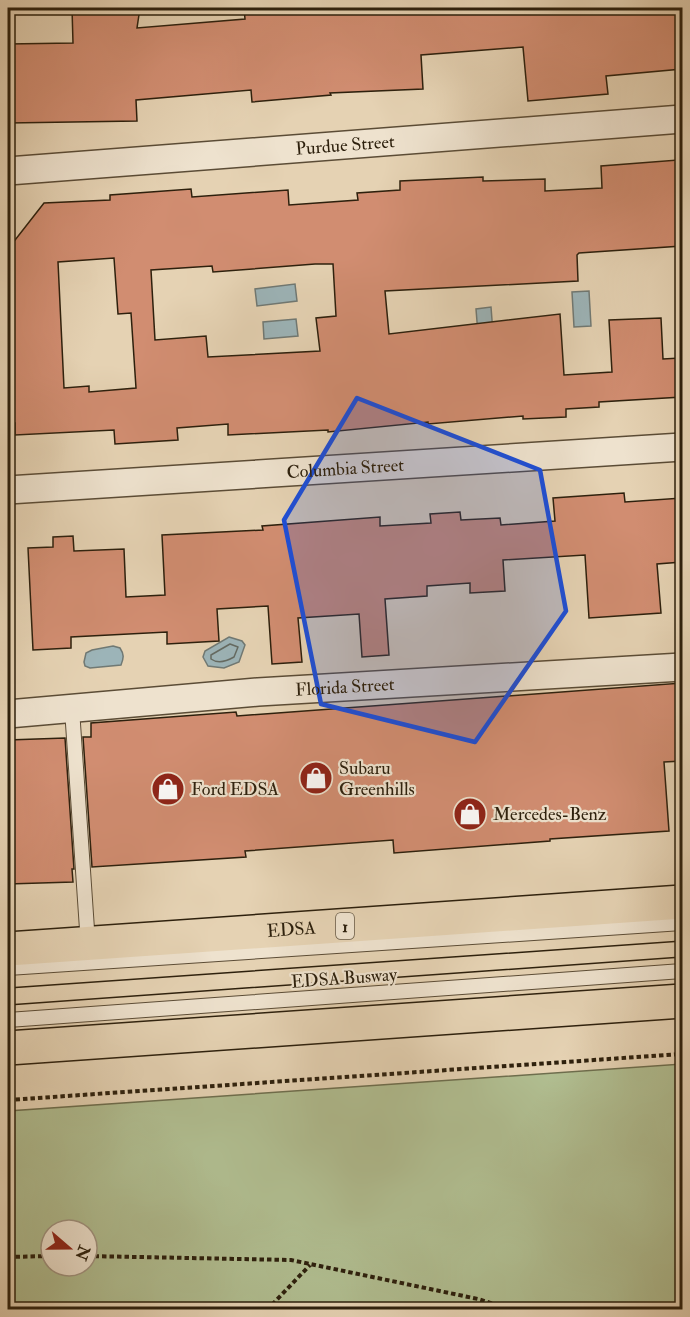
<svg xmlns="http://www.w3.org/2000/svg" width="690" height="1317" font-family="'IM FELL Double Pica',serif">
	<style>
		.green { fill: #b0bd90; stroke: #6e6e4e; stroke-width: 1.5; fill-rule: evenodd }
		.water { fill: #9cb4b8; stroke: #707974; stroke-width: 1.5 }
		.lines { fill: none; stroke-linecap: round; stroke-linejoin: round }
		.shore { stroke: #646a62; stroke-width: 1.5 }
		.building { fill: #d18d71; stroke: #2d200d; stroke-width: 1.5; fill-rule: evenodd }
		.lane-casing { stroke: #5b4c36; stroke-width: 16 }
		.street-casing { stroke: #5b4c36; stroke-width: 30 }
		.highway-casing { stroke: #2d200d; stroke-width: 36 }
		.path { stroke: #2d200d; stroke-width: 4; stroke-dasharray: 4.5 3; stroke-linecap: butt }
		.lane { stroke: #eee2ce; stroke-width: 14 }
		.street { stroke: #eee2ce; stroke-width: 27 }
		.highway { stroke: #e5d2b3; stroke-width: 33 }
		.tram { stroke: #2d200d; stroke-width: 1.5 }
		.marked { fill: #1d4ed8; fill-opacity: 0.2; stroke: #1d4ed8; stroke-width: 4.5; stroke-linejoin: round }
		.labels { text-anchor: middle; stroke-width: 4.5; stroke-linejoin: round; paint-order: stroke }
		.shield { fill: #eee2ce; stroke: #675a47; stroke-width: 1.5 }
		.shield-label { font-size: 16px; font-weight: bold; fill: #2d200d }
		.street-label { font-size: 18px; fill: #2d200d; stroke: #eee2ce }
		.poi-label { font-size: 18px; fill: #2d200d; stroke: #eee2ce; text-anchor: start }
	</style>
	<rect width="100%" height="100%" fill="#e5d2b3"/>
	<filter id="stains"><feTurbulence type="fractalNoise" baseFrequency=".00333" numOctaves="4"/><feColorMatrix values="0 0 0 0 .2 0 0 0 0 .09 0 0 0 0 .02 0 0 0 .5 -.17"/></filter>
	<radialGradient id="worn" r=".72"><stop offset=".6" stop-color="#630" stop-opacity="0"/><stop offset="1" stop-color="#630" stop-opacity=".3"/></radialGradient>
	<!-- green -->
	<path class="green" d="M682,1064v245h-674v-198zM51,1230h36v36h-36z"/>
	<!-- water -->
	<path class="water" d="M295,284l2,17 -40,5 -2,-17z
		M589,291l2,35 -17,1 -2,-35z
		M491,307l3,39 -15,1 -3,-38z
		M296,319l2,17 -34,3 -1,-17z
		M229,637l13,4 3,4 -6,17 -15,6 -16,-2 -5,-9 2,-6z
		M113,646l7,2c4,6 4,10 1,17l-31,3 -5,-2 -1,-4 2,-9 6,-3z"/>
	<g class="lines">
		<!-- shore -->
		<path class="shore" d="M230,644l8,3 -4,10c-7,4 -16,7 -23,2v-4z"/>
	</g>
	<!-- building -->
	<path class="building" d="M72,8h68l-3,20 108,-9 -1,-11h360l1,4 77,-4v61l-76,7 2,18 -80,7 -5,-54 -102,8 2,34 -93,4 1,2 -79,7 -1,-12 -115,10 1,21 -129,2v-79l65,-1z
		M678,160l4,86 -103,7 -2,2 1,26 -193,10 4,43 171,-20 4,61 48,-3 -3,-52 52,-2 2,41 17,-1 2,39 -83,5v5l-33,2v8l-43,2v-3l-95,8v-2l-100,10v-2l-100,5v-11l-51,4 1,12 -63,4 -1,-14 -99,5v-12h-7v-29h6l-3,-67h-3v-78l36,-46 66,-3v-5l81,-6 1,8 96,-7 1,15 69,-5 -1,-7 43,-3v-9l83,-4v4l62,-2v12l57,-3 -1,-22zM114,258l4,56 13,-1 5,75 -47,4v-6l-25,2 -6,-126zM315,264h18l3,52 -20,2 4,33 -112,6 -2,-21 -51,4 -4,-70 61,-4 1,6z
		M624,493l1,9 57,-4v64l-25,2 4,49 -72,5 -4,-63 -82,5 2,31 -35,2v-10l-43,3v10l-42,3 4,56 -27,2 -3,-43 -61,4 4,44 -30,2 -4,-58 -51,3 2,32 -52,3v-12l-96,5v11l-38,2 -5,-102 25,-1v-10l20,-1 1,15 50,-2 2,48 39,-2 -3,-60 101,-5 -1,-4 118,-9v9l51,-3 -1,-9 30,-2 1,8 39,-2 1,7 54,-4 -2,-23z
		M682,683v78l-18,1 5,69 -119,8v2l-156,12 -1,-13 -148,11 1,6 -154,10 -9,-130h8v-14l145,-11 1,4z
		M65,738l9,131h-2l1,13 -65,2v-144z"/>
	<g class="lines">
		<!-- lane casing -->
		<g class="lane-casing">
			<path id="lane" d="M72,709l16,235
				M8,968l674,-45
				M8,1020l674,-49"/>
		</g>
		<!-- street casing -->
		<g class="street-casing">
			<g id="street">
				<path id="s1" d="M8,171l674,-52"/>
				<path id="s2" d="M8,490l674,-43"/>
				<path id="s3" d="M8,714l250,-22 424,-25"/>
			</g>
		</g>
		<!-- highway casing -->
		<g class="highway-casing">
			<g id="highway">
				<path id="s4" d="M8,949l674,-47"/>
				<path d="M8,1048l674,-47"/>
			</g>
		</g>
		<!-- path -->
		<path class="path" d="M8,1100l674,-46
			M87,1256l204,4 187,39 35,11
			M8,1257l43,-1
			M267,1310l43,-45"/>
		<!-- lane -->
		<use href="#lane" class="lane"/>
		<!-- street -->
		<use href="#street" class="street"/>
		<!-- highway -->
		<use href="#highway" class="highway"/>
		<!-- tram -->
		<path class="tram" d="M8,988l674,-47
			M8,1005l674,-48"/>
	</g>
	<!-- marked area -->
	<path class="marked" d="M357,398l183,72 26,141 -91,131 -154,-38 -37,-184z"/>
	<!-- icons -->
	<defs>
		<g id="shop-disc" transform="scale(1.725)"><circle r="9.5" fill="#8f2418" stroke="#eee2ce"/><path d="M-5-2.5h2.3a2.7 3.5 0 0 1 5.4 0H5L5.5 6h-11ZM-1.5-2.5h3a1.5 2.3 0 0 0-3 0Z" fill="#fff"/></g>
	</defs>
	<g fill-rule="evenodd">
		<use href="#shop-disc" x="316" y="778"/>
		<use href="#shop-disc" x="168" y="789"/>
		<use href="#shop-disc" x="470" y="814"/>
	</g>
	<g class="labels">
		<!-- shield labels -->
		<rect class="shield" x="336" y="913" width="18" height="26" rx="4.5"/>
		<g class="shield-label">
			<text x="345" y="932">1</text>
		</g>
		<!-- street labels -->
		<g class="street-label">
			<text dy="6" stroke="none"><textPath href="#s1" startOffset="338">Purdue Street</textPath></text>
			<text dy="6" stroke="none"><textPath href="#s2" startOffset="338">Columbia Street</textPath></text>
			<text dy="6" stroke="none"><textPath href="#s3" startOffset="338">Florida Street</textPath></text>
			<text dy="6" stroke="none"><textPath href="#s4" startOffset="284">EDSA</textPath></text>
			<text transform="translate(344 978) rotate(-4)" y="6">EDSA Busway</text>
		</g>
		<!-- poi labels -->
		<g class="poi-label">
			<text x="339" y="774">Subaru<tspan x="339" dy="21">Greenhills</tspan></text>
			<text x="191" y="795">Ford EDSA</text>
			<text x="493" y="820">Mercedes-Benz</text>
		</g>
	</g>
	<!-- margin -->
	<rect width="690" height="1317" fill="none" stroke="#e5d2b3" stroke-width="30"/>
	<rect x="9" y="9" width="672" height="1299" fill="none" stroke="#2d200d" stroke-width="3"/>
	<rect x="15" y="15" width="660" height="1287" fill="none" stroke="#2d200d" stroke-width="1.5"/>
	<!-- north arrow -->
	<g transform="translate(69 1248) rotate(110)"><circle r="28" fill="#eee2ce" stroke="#a19481" stroke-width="1.5"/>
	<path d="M0-4.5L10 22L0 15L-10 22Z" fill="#8f2418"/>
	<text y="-9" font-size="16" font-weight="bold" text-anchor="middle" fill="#2d200d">N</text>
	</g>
	<rect width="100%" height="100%" filter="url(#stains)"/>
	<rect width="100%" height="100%" fill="url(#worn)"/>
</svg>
